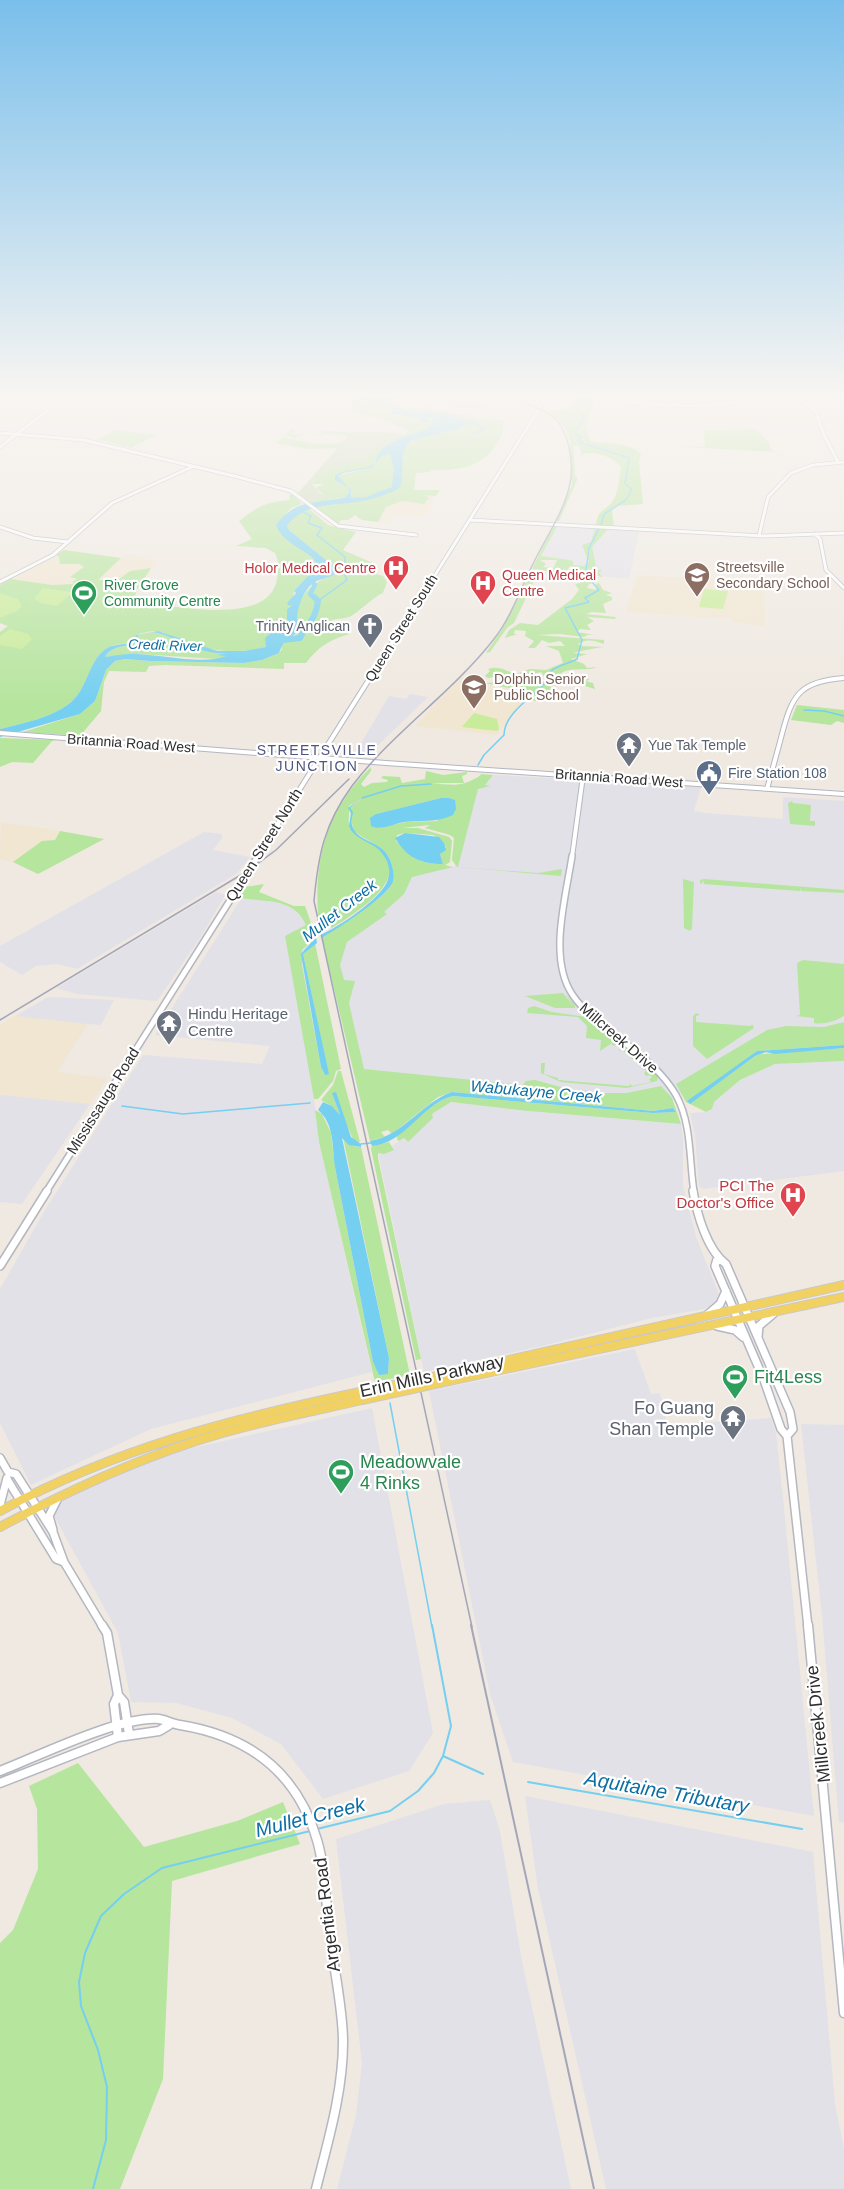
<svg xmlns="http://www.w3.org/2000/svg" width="844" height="2189" font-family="Arial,sans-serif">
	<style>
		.industrial { fill: #e3e1e8 }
		.education { fill: #f0e6d1 }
		.green { fill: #b6e59e; fill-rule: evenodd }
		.cemetery { fill: #c8d9b8 }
		.pitch { fill: #c9ec9a }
		.water { fill: #75cff0; fill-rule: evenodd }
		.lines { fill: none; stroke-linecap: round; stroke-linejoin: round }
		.stream-far1 { stroke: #75cff0; stroke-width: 1.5 }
		.stream { stroke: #75cff0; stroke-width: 2 }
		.river-far1 { stroke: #75cff0; stroke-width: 4.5 }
		.river { stroke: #75cff0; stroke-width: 6 }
		.secondary-far4-casing { stroke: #b4b7c1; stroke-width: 4.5 }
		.secondary-far3-casing { stroke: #b4b7c1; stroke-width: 6 }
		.secondary-far2-casing { stroke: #b4b7c1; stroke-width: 8 }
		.secondary-far1-casing { stroke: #b4b7c1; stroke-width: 10 }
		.secondary-casing { stroke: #b4b7c1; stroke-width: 11 }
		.primary-casing { stroke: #c9c9c9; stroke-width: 10 }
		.secondary-far4 { stroke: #fff; stroke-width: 3 }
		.secondary-far3 { stroke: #fff; stroke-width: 4 }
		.secondary-far2 { stroke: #fff; stroke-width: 5 }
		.secondary-far1 { stroke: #fff; stroke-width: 7 }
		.secondary { stroke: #fff; stroke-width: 8 }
		.primary { stroke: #f2d163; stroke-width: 8 }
		.rail-far1 { stroke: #a3a6b8; stroke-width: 1.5 }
		.rail { stroke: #a3a6b8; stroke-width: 2 }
		.primary-bridge-casing { stroke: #c9c9c9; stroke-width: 10; stroke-linecap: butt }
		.primary-bridge { stroke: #f2d163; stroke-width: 8 }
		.labels { text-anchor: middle; stroke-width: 4.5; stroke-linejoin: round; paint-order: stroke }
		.far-education-label { font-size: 14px; fill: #785e54; stroke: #fff; text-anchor: start }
		.far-health-label { font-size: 14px; fill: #be3a42; stroke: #fff; text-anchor: end }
		.far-leisure-label { font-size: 14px; fill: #27864d; stroke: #fff; text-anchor: start }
		.far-worship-label { font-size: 14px; fill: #5b616d; stroke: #fff; text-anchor: end }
		.far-street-label { font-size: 14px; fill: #2e2e2e; stroke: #fff }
		.far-water-label { font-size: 14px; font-style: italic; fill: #0d6fa3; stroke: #fff }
		.far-neighbourhood-label { font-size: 14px; letter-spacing: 1.5px; fill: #4d5680; stroke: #fff }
		.far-service-label { font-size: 14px; fill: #4e5e75; stroke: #fff; text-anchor: start }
		.street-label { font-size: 15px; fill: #2e2e2e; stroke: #fff }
		.worship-label { font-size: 15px; fill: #5b616d; stroke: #fff; text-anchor: start }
		.health-label { font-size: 15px; fill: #be3a42; stroke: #fff; text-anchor: end }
		.water-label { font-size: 16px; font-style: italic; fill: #0d6fa3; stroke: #fff }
		.near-street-label { font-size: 18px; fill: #2e2e2e; stroke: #fff }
		.near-leisure-label { font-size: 18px; fill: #27864d; stroke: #fff; text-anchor: start }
		.near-worship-label { font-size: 18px; fill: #5b616d; stroke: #fff; text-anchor: end }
		.near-water-label { font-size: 20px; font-style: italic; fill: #0d6fa3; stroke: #fff }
	</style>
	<rect width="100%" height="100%" fill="#efe9e1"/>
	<!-- industrial -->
	<path class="industrial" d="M399,398h106l9,3 -32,7 -47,-3 -5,5 -29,-2 -10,-5 -2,-3z
		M557,527l82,4 -10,48 -39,-4v-8l-21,-1 1,-6 -29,-4z
		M410,694l18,3 -58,56 -14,-1 33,-56 17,3z
		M495,775l206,12 -7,24 12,2 77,6v-22l61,4v239l-95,5 -77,55 -313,-26 -30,-132 64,-61 62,-15 21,-78 9,-3 5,-9z
		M204,832l18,2v4l-9,12 37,7 -14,17 -159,95 -20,-5 -21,2 -14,9 -22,-13v-16z
		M216,892l9,3 -23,40 -45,66 -80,-7 -21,-6z
		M241,899l27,1 21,6 15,13 3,6 4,146 8,71 53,230 -221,57 -120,56 -31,-62v-134l45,-79 98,-155 119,9 8,-18 -115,-11z
		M48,997l66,3 -13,25 -14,-1 -30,48 50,7 -85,125 -22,-2v-177z
		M844,1061v110l-141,18 -4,-3 -4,-51 -5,-22 16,-1 6,-3 2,-7 26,-22 35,-16z
		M451,1102l77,9 153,13 2,14v48l13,51 23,57 -3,9 -12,6 -52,9 -110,28 -118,26 -46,-219 6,1 10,-5 -2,-3 12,-8 3,4 25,-28z
		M635,1349l16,45 9,-1 7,32 104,-7 5,15 7,65 31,318 -301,-54 -23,-68 -61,-303z
		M372,1408l61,325 -24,38 -86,28 -42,-55 -49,-26 -56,-15 -45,-1 -13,-69 -65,-119 6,-14 111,-47z
		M801,1424l43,1v398l-5,-1 -17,-206z
		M525,1796l288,56 22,252 9,45v40h-238l-68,-300z
		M490,1800l10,31 21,125 50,233h-234l19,-74 6,-52 -26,-224 108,-35z"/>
	<!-- education -->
	<path class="education" d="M416,494l20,2 -12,21 -31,-2 -4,7h-11l8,-15z
		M64,550l57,8 9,-4 27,8 -21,29 -2,8 -123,-20z
		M637,575l127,8 1,43 -32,-4v-3l-107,-7z
		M460,678l71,16 -35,41 -81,-9z
		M1,822l59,9 44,8 -66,35 -25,-12 -13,-3z
		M15,1016l72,8 -30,48 50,7 -17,25 -90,-9v-70z"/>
	<!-- green -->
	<path class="green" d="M352,398l46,13 -5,3 24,4 5,-2v3l8,-2 5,3 -7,1 6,4c-18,12 -57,14 -59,39l-6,4 -32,5 -2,7 12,7 3,4 -4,6 -37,6 -1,-2 18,-5 -11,-8 9,-4h-12l14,-15 33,-8 -20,-13 -33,1 -31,-6 9,-6c13,4 53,14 63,0 -10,-5 -41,-3 -52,0l1,2 -10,-4 5,-6 5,1 -4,4 28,1 3,-4 80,4 6,-4 -17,-8 -39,-12z
		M368,398h31l-10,2 12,8 21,1 12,-4 17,1 -1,-2c9,-2 20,3 28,-1l6,5 -49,-3 -4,5 74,11c-3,7 -2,12 -5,18 -16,28 -39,32 -69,31v2l-15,1 -2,17h26l-4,6 -12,-1 5,3 -5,6 -22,-3 -16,6 -8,15 -16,-2 -7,-5 -7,5h-7l-3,5 -24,-18 36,-10 2,-3 -3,-7 -10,-8v-4l33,-7 10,-12 26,-12 2,-3 50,-13 9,-5 12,4v2l-10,5 15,-5 -13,-8 -47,-10 -15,1z
		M576,398h19l-9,28 5,16c16,1 38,0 50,12l-2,8 4,42 -27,2 -4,5 2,16 -18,-2c2,-16 8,-13 16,-23 7,-9 7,-25 9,-35 -8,-11 -29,-17 -39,-12l-3,-9h-6l2,30 3,2 -19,43h-2l15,-36 -2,-44c-3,-15 -13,-22 -25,-29l25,-3z
		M756,429l13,14 2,7 17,7 -14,-5 -104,-6 35,1 -1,-17z
		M116,430l40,5 -25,13 -33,-9z
		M292,494l10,10 -11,4 -15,17 41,37v4l-23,25 -2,16 -5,2v10l-14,12 -7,16c-26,7 -53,5 -78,-4 -23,-8 -25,-17 -52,-8l-4,7c-8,3 -16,1 -23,5 -21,12 -20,41 -39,56 -19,15 -46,20 -70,26v-97l8,-6 -8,-3v-38l11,-6 41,6 21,-1 1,-1 -2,-1 5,-3 -7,-2 14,-10 -5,-3h-19l-1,-7 -3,-2 8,-5 57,8 -23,22h20l12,-9 21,-3 -15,23 -1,11c35,2 134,27 142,-23 2,-10 2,-17 -2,-26l-9,-5 -30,-2 16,-7 -13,-18c19,-15 27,-19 51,-21l-1,-5z
		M308,508l20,17 28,7 -13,18 32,14 3,3 -2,7 7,2 4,6 -4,11c-7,2 -23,18 -32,23 -5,3 -13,2 -19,4l-3,3 4,2 -10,3 27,6c-20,5 -32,13 -44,29h-22v6l-119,-4 -16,1 -3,6 -37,-1 -5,11 -3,29 -21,25 -57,-4 57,-18 15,-13 11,-31 9,-9 10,-2 24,2 95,2 18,-3 17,-7 3,-4 -1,-6c5,-3 13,-6 16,-10 3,-4 -1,-8 -1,-13 5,-29 13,-36 40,-46l-4,-9 -43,-35 -2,-4 11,-12z
		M553,526l4,1 -16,29 29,4 3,1v4l11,1 5,-4 -7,-17 9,-3 4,-14 13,1 -16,18 4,19 -4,2 11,3 -4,1 3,5c-14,-2 -19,-8 -32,-11l-5,7 -13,-2 5,-11h-17l6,4 -3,3 7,1 -2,3 -16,-2z
		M531,572l6,3 -23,48 -7,5 -17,24 -4,1 15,-22z
		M576,578l19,2 2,2 -8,2 -2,4 9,2v-6l3,-1 4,7 9,3 -6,2 6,2v3l-9,4 3,9 -14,-1 -6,2 30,3 -1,2 -28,-2 7,4 -7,4 4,5 -11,-1 -3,3 17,3h-7l-3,2 -24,-3 -23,1 67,5v4c-9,-3 -17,-6 -26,0l3,2 22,1c-11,2 -20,3 -30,6l14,1 -16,5 13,5 3,4 10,-1c-12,5 -27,-1 -37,7l17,2 9,-1 3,5 -4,1 8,2 2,6 -23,-7 9,-3 -10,-1 -6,6 -14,2 -1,5 3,5 -15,-6 4,7 -1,4 -3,1 -18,-7 -1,-5 -34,-7 16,-1 14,4 7,-4 7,4 5,-3 13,-2 -6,-9 -25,6 -13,-2 -15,2 -3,-2 5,-5 -2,-2c12,-4 17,2 28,5l14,-5 16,1 17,-7 -4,-12 -13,-5h19l-5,-5 -11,2 -7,-3 -7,8h-7l6,-7 -9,-5 1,-5 -11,-1 -1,4h4l-13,4 4,-8 11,-7 18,2 34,-26 7,-9 -4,-6 6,-1z
		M153,632l24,7 5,5 47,9 -5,5 -8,1 -78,-5 -34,3 10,-10 19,-3 5,-9z
		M797,705l47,5v13l-7,-2 -6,4 -40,-5z
		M0,738l56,2 -4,1 -19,22 -21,-1 -12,5z
		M371,767v4l-10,13 3,3 8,-4 15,-1 1,-2 -7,-2 2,-2 17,1 2,6 23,-4 1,-8 17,4 24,-3v2l-5,2 2,7h-34c23,2 31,5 51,-8l-1,-1 13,1 -8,10 5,1 -12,3 -20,78 80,6 24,-4 -1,7 -104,-9 -5,-7 2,-22 -4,-3 -25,-7 5,-3 -28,3h16l31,9 3,4 -2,21 -5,3 8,2 -41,10 -8,17 -20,18 3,2 -40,28 -7,23 4,15 11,1 -6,22 15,66 159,16 3,-4 9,-1 33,9 38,4h20l35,-7 11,12 9,26 -153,-13 -77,-9 -19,12 1,4 -25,24 -4,-4 -5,3 -2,-2v-3c17,-14 34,-34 56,-40l200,17 23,-1 -3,-4 -20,3 -201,-19 -14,5 -46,37 -4,-4 -7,2 4,5 -15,4 -48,-203c13,-8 61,-39 68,-51 5,-10 4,-23 -3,-32 -9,-12 -23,-15 -34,-25l-3,-22 12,-10 -13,8c1,6 -1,12 0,18 3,12 15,15 24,20 47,31 -16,68 -41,84l-14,-13c-4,-59 10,-106 53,-148zM441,798l12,1 -16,22 -31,1 -27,6 -3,-14zM405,833l29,2 12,12 -6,7 3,10c-29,-1 -27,-5 -47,-23l1,-6z
		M792,801l1,2 18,2 -1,16h5v5l-25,-2 -2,-21z
		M60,831l44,8 -66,35 -25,-12 29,-21 13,-1z
		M683,879l11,3 -2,47 -2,2 -6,-3z
		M704,879l140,11v3l-43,-2 -1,-3v3l-96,-7 -1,-4 -1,4 -2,-1v-3z
		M264,884l-5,8 35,14h11l11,31 -14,13v15l19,102 4,8 -1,-22 -21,-99 12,-11 26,126 -5,2 -3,10 -15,18h-4l-29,-163 21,-11c-12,-28 -43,-23 -68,-27l7,-11z
		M803,960l41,4v52c-9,5 -20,9 -30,7v-5l-18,-2 4,-1 -3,-52z
		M563,993l11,14 -9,-14 10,12v3h-20l-30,-12z
		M534,1006l18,6 35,5 28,22 2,4 -3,3 -3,-2 5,-2 -1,-1 -15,10 1,-11 -15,-2 1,-12 -9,-9 -51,-4 1,-5z
		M696,1013l4,2 -4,1v6l55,4 1,-2 2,4 -47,31 -14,-13v-30z
		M844,1022v23l-87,6 -67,52 65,-47 6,-2 83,-6v13l-69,3 -35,16 -26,22 -2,7 -6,3 -20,-10 -10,-18 91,-54 19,-4 38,1z
		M624,1047l18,12 16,17 -1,5 -30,7 -66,-6 -20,-9v-10h4l-1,11 14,4v2l71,6 1,-2 2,2 19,-4 -2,-3 3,-1 -2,-3 -4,1 -2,-3 2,-2 -24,-21 -4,1z
		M338,1071h3l19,71 -6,-1 -22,-48 8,22 -8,-9 -11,-6 12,-15z
		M315,1110l7,4 9,19 4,34 38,195 6,12h9l1,-16 -46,-221 10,9 8,1 49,228 -35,7 -56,-240z
		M389,1142l5,8 -10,4 -6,-1v5l43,201 -5,1 -45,-211 1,-3z
		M78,1763l66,84 93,-26 46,-19 17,42 -128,37 -9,198 -43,110h-120v-246l13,-13 25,-61 -1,-60 -8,-23z"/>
	<!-- cemetery -->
	<path class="cemetery" d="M356,432l47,1 -29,16 -12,13 -36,7 -14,15 8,9 7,3 -19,5 -10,-8 43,-49z"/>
	<!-- pitch -->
	<path class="pitch" d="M43,588l28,4 1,1 -15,13 -17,-3 -6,-5z
		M704,589l24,2 -5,18 -24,-2z
		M0,593l18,6 4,7 -5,5 -17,7z
		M10,629l18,5 4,5 -10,10 -22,-4v-9z
		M474,713l23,6 2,10 -2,2 -35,-4z"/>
	<!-- water -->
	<path class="water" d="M358,398h10l43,14 15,-1 47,10 13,8 -7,4 -8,1 10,-5v-2l-13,-4 -7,5 -51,13 -7,12 -2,32 -3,4c-12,6 -28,11 -41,13 -27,4 -52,0 -70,24l2,4 48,39 1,3c-8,7 -19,6 -26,12 -11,9 -19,35 -13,47l-8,6 3,3 -10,1 -5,12 -17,7 -18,3 -95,-2 -24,-2 -10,2 -9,9 -11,31 -15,13 -80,23v-8c24,-6 51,-11 70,-26 19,-15 18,-45 39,-56 7,-3 15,-2 23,-5l4,-7 22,-4 59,20h27l22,-4 -1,-9 22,-19v-10l5,-3 -4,-1 -1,-2 9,-10 -2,-2 23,-25c-2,-15 -33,-19 -41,-41 19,-27 42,-21 70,-28l4,-6 -3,-4 -12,-7v-5c12,-7 27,-4 40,-11 3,-26 40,-27 59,-39l-8,-4h8l-4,-4 -8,2v-3l-5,2 -24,-4 -3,-2 7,-1zM390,453l4,16 -2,18 -26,10 -15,1v-8l-13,-14 5,-3 29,-5 10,-12zM153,632c28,6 45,23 74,21l-10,2 9,1c-22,9 -64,-1 -89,-2 -11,-1 -22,2 -32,3 9,-14 20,-8 32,-16l1,-6z
		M361,798l-11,10 3,4c-1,6 -3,12 1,18 6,10 22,12 30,21 7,7 11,20 9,30 -4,15 -56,48 -71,57v-4c17,-7 58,-35 65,-52 5,-11 1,-22 -6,-30 -9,-11 -27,-12 -32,-26l2,-13 -3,-5z
		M441,798h8l6,2 1,9 -3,6c-17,8 -32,5 -49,7 -11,2 -23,9 -33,4l-1,-8 6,-4z
		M405,833l34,4 5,6 2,7 -6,4 3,10c-22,0 -36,-6 -48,-26z
		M316,937l1,6 -14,11 26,120 -4,1 -4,-8 -20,-113z
		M844,1045v3l-69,6 -9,-2 -11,4 -65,48 -3,-3 70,-50z
		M336,1092l15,45 10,7v3l-12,-2 -7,-7 47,220 -1,16 -9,1 -6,-13 -38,-195c-3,-19 0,-43 -17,-57l5,-8 9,4 8,9 -8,-22z
		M452,1092l201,19 20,-3 3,4 -23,1 -200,-17c-32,8 -47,47 -81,50l-2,-5c33,-5 51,-38 82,-49z"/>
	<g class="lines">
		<!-- stream-far1 -->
		<path class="stream-far1" d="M301,511l10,5 -3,7 14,5 -5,7 28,22 -1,16 3,7 -29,21
			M804,710l20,1 20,5
			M478,765l6,-10 20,-20c0,-21 27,-37 40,-51 3,-4 4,-10 7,-13 5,-5 19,-8 26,-12l5,-19 -17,-32 24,-6 -4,-4 14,-8 -7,-8 3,-4 -9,-8 3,-22 12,-23 3,-11 22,-14 6,-11 -7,-5 4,-26 -50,-16 2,-5 -7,-4 10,-15 -7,-9 5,-11
			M362,798l39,-12 30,-2
			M122,1106l61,8 127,-11
			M361,1144l10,-1
			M390,1403l42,224"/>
		<!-- stream -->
		<path class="stream" d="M443,1756l40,18
			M528,1782l274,47
			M317,1829l73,-18 28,-20 16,-18 9,-17 8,-30 -19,-101
			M93,2189l13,-49 1,-53 -9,-37 -17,-44 -2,-24 6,-29 16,-37 23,-22 38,-26 148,-37"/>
		<!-- river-far1 -->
		<path class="river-far1" d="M422,419l4,2
			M310,579l5,6 -5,9 5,5"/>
		<!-- river -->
		<path class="river" d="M283,640l17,-2c8,-17 15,-16 18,-37l-4,-4"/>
		<!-- secondary-far4 casing -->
		<g class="secondary-far4-casing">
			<path id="secondary-far4" d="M605,398c54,10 109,10 163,0
				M797,398l18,12 9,25 14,27
				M0,433l84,7 154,37 53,14 47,35 78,9
				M9,440l55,-42
				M0,447l10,-8
				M470,520l296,16 78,-3
				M0,527l33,11 35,4
				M815,534l5,5 6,31 18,18
				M759,536l9,-39 23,-24 22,-8 31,-3
				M0,582l53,-27 59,-52 82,-37
				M420,599l126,-201"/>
		</g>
		<!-- secondary-far3 casing -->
		<g class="secondary-far3-casing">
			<path id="secondary-far3" d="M0,733l386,30 458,31
				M767,789c5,-18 10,-36 15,-55 10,-39 18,-53 62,-56
				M257,857l164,-260
				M572,857l11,-81"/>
		</g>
		<!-- secondary-far2 casing -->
		<g class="secondary-far2-casing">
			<path id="secondary-far2" d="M572,856c-6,41 -24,101 0,138 11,17 29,31 46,43 21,17 44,34 58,58 16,29 13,65 18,97
				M46,1192l212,-336"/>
		</g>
		<!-- secondary-far1 casing -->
		<g class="secondary-far1-casing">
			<path id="secondary-far1" d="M693,1191c4,23 14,59 33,73l64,148 3,17 -6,7
				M717,1259l-2,7 49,114 17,49 6,7 21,191
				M0,1266l47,-75
				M707,1315l13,-11 6,-13
				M717,1326l18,4 8,7
				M758,1337l1,-11 14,-12
				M0,1458l8,14 8,2 37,58 11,30 39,65
				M7,1479l49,80 8,3
				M0,1505l7,-27
				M53,1530l-4,-14 9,-18"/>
		</g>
		<!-- secondary casing -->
		<g class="secondary-casing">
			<path id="secondary" d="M102,1625l5,8 11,62 6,7 5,32
				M808,1625l36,388
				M118,1695l-4,9 4,33
				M0,1771c39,-15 119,-55 159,-52 6,1 14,5 21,6 68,11 117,47 137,115 8,26 9,62 12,90 4,35 14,77 14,112 0,50 -15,99 -27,147
				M0,1783l118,-46 41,-6 10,-6"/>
		</g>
		<!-- primary casing -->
		<g class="primary-casing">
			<path id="primary" d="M442,1375l402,-90
				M444,1382l400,-85
				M0,1511c117,-63 231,-92 360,-119
				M0,1527c62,-33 126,-63 193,-85 55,-18 112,-29 169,-42"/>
		</g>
		<!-- secondary-far4 -->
		<use href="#secondary-far4" class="secondary-far4"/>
		<!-- secondary-far3 -->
		<use href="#secondary-far3" class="secondary-far3"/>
		<!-- secondary-far2 -->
		<use href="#secondary-far2" class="secondary-far2"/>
		<!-- secondary-far1 -->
		<use href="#secondary-far1" class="secondary-far1"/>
		<!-- secondary -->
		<use href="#secondary" class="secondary"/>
		<!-- primary -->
		<use href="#primary" class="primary"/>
		<!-- rail-far1 -->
		<path class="rail-far1" d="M0,1020l249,-150 27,-20 73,-71
			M472,1627l-158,-726c4,-45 10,-77 38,-115 41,-54 100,-93 142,-147 18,-23 27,-52 40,-77 11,-23 29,-49 35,-74 6,-22 1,-57 -17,-72 -12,-9 -28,-13 -42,-18"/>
		<!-- rail -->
		<path class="rail" d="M471,1625l123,564"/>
		<!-- primary-bridge casing -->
		<g class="primary-bridge-casing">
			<path id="primary-bridge" d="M360,1392l82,-17
				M362,1400l82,-18"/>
		</g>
		<!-- primary-bridge -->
		<use href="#primary-bridge" class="primary-bridge"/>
	</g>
	<!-- sky -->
	<linearGradient id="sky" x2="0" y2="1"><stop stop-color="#7abfeb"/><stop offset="0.56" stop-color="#f8f5f2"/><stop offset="1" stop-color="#f8f5f2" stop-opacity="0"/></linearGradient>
	<rect width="844" height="705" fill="url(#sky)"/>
	<!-- icons -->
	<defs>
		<g id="hospital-pin" transform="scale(1.35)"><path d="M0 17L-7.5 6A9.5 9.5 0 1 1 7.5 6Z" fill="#e0444e" stroke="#fff"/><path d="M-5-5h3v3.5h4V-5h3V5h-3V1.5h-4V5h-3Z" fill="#fff"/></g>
		<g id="school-pin" transform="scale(1.35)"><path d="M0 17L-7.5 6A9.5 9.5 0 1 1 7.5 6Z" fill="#8d6e63" stroke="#fff"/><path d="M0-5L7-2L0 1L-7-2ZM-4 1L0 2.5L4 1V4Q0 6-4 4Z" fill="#fff"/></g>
		<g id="stadium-pin" transform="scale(1.35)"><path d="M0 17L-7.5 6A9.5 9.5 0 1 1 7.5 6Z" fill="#2e9e5b" stroke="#fff"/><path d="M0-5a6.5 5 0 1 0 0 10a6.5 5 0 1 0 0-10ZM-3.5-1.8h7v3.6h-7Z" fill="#fff"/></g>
		<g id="church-pin" transform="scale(1.35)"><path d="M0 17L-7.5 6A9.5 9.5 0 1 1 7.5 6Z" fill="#6b7280" stroke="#fff"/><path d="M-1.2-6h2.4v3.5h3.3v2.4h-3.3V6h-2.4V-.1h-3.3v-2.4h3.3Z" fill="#fff"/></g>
		<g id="temple-pin" transform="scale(1.35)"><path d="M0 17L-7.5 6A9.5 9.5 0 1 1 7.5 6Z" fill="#6b7280" stroke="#fff"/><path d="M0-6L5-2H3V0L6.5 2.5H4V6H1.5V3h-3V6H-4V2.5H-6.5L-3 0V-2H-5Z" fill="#fff"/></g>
		<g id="civic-pin" transform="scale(1.35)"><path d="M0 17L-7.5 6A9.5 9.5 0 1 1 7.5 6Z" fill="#5c6f8a" stroke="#fff"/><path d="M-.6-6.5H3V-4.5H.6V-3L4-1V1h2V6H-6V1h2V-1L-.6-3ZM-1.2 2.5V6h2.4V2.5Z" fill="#fff"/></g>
	</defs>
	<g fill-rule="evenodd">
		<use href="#hospital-pin" x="396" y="568"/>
		<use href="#school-pin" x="697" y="575"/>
		<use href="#hospital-pin" x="483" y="583"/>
		<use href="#stadium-pin" x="84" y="593"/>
		<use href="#church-pin" x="370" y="626"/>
		<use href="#school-pin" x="474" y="687"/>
		<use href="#temple-pin" x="629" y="745"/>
		<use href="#civic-pin" x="709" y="773"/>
		<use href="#temple-pin" x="169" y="1023"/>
		<use href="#hospital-pin" x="793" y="1195"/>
		<use href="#stadium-pin" x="735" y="1377"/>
		<use href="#temple-pin" x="733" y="1418"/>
		<use href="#stadium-pin" x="341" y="1472"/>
	</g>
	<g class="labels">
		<!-- far-education labels -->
		<g class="far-education-label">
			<text x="716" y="572">Streetsville<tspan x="716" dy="16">Secondary School</tspan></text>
			<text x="494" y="684">Dolphin Senior<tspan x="494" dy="16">Public School</tspan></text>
		</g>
		<!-- far-health labels -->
		<g class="far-health-label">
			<text x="376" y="573">Holor Medical Centre</text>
			<text x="502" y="580" text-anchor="start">Queen Medical<tspan x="502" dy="16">Centre</tspan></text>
		</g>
		<!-- far-leisure labels -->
		<g class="far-leisure-label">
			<text x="104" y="590">River Grove<tspan x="104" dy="16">Community Centre</tspan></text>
		</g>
		<!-- far-worship labels -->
		<g class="far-worship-label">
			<text x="350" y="631">Trinity Anglican</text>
			<text x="648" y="750" text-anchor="start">Yue Tak Temple</text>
		</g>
		<!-- far-street labels -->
		<g class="far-street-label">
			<text transform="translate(401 628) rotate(-58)" y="5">Queen Street South</text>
			<text transform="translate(131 743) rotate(4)" y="5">Britannia Road West</text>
			<text transform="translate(619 778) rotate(4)" y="5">Britannia Road West</text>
		</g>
		<!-- far-water labels -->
		<g class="far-water-label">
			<text transform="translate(165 645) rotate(2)" y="5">Credit River</text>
		</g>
		<!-- far-neighbourhood labels -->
		<g class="far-neighbourhood-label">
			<text x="317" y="755">STREETSVILLE<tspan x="317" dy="16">JUNCTION</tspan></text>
		</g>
		<!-- far-service labels -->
		<g class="far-service-label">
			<text x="728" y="778">Fire Station 108</text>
		</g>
		<!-- street labels -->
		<g class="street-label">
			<text transform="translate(264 845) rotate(-58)" y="5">Queen Street North</text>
			<text transform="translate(619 1038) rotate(41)" y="5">Millcreek Drive</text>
			<text transform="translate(103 1101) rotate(-58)" y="5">Mississauga Road</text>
		</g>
		<!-- worship labels -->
		<g class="worship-label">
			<text x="188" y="1019">Hindu Heritage<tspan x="188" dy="17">Centre</tspan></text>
		</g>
		<!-- health labels -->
		<g class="health-label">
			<text x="774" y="1191">PCI The<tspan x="774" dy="17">Doctor's Office</tspan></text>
		</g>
		<!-- water labels -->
		<g class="water-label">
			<text transform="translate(339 910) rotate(-38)" y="6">Mullet Creek</text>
			<text transform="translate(536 1091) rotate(5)" y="6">Wabukayne Creek</text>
		</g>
		<!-- near-street labels -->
		<g class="near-street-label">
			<text transform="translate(432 1376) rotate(-12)" y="6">Erin Mills Parkway</text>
			<text transform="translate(818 1724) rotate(-96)" y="6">Millcreek Drive</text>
			<text transform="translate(327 1915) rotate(-97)" y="6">Argentia Road</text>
		</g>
		<!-- near-leisure labels -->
		<g class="near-leisure-label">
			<text x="754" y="1383">Fit4Less</text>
			<text x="360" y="1468">Meadowvale<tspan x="360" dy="21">4 Rinks</tspan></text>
		</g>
		<!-- near-worship labels -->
		<g class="near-worship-label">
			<text x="714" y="1414">Fo Guang<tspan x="714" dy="21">Shan Temple</tspan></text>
		</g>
		<!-- near-water labels -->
		<g class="near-water-label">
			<text transform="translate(667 1792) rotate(10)" y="7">Aquitaine Tributary</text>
			<text transform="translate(310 1817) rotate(-14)" y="7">Mullet Creek</text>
		</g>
	</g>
</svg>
